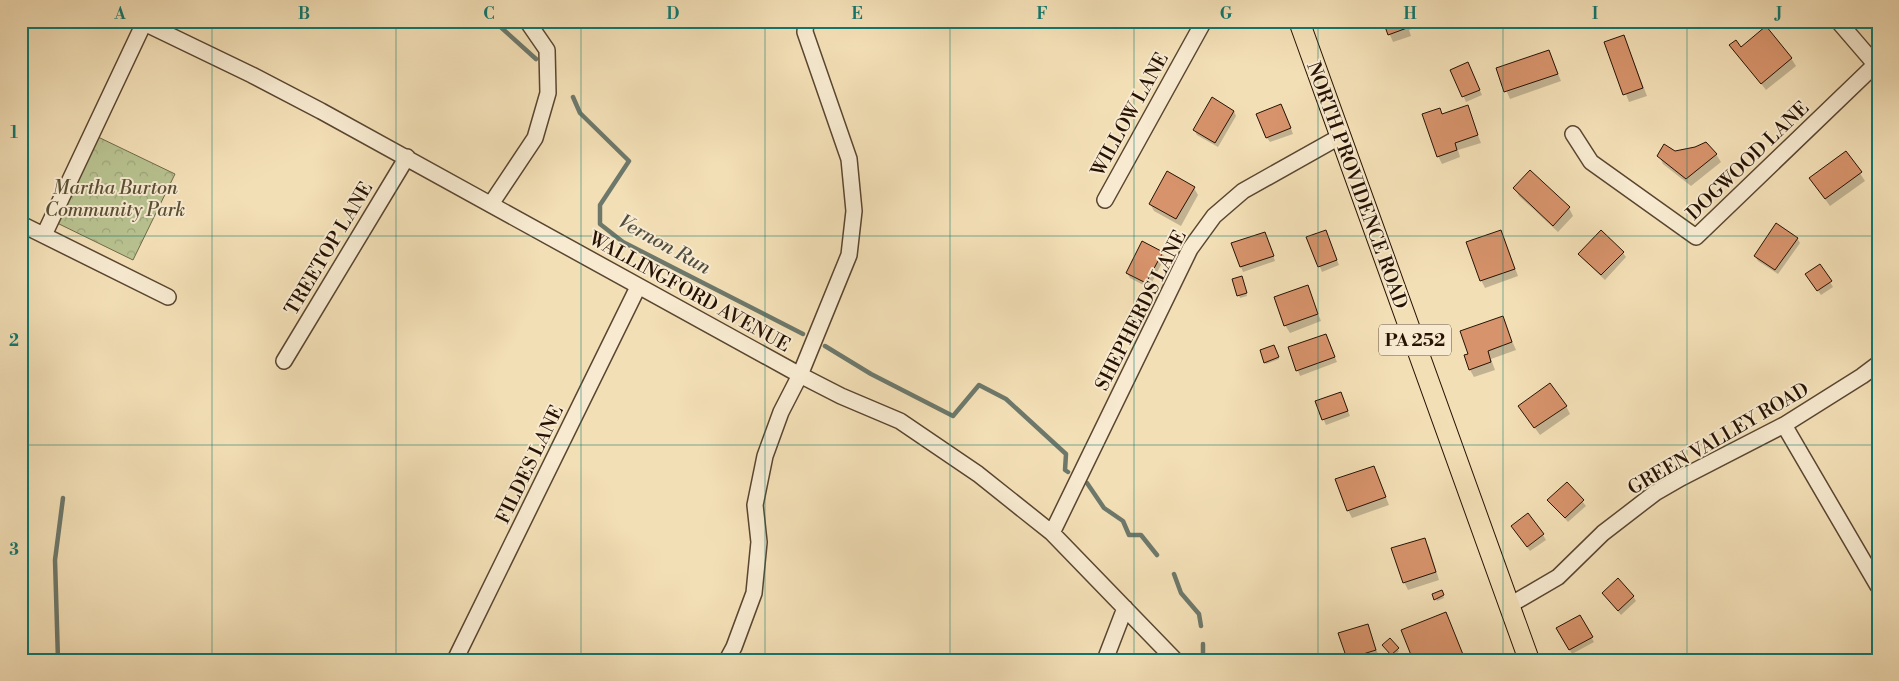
<svg xmlns="http://www.w3.org/2000/svg" width="1899" height="681" font-family="'Libre Bodoni',serif">
	<style>
		.park { fill: url(#park-crowns); stroke: #706a4a }
		.shadow { fill: #0003 }
		.lines { fill: none; stroke-linecap: round; stroke-linejoin: round }
		.stream { stroke: #6d786b; stroke-width: 4.5 }
		.building { fill: #d7936b; stroke: #271203 }
		.minor-casing { stroke: #5a4530; stroke-width: 18 }
		.major-casing { stroke: #271203; stroke-width: 22 }
		.minor { stroke: #f7ead0; stroke-width: 15 }
		.major { stroke: #f3dfb6; stroke-width: 20 }
		.grid { fill: none; stroke: #0f766e; stroke-width: 1; stroke-opacity: 0.55 }
		.labels { text-anchor: middle; stroke-width: 4; stroke-linejoin: round; paint-order: stroke }
		.shield { fill: #f7ead0; stroke: #655340; stroke-width: 1 }
		.shield-label { font-size: 18px; font-weight: bold; fill: #271203 }
		.street-label { font-size: 19px; fill: #271203; stroke: #f7ead0 }
		.park-label { font-size: 19px; font-style: italic; fill: #5a5034; stroke: #f7ead0 }
		.water-label { font-size: 20px; font-style: italic; fill: #504e40; stroke: #f7ead0 }
		.neatline { fill: none; stroke: #0f766e; stroke-width: 2 }
		.grid-label { font-size: 16px; text-anchor: middle; font-weight: bold; fill: #0f766e }
	</style>
	<defs>
		<pattern id="park-crowns" width="20" height="18" patternUnits="userSpaceOnUse" patternTransform="scale(1.25)"><rect width="20" height="18" fill="#b8c290"/><path d="M2 6a3 3 0 1 1 6 0M12 15a3 3 0 1 1 6 0" fill="none" stroke="#9ea67b"/></pattern>
	</defs>
	<rect width="100%" height="100%" fill="#f3dfb6"/>
	<filter id="stains"><feTurbulence type="fractalNoise" baseFrequency=".004" numOctaves="4"/><feColorMatrix values="0 0 0 0 .2 0 0 0 0 .09 0 0 0 0 .02 0 0 0 .5 -.17"/></filter>
	<radialGradient id="worn" r=".72"><stop offset=".6" stop-color="#630" stop-opacity="0"/><stop offset="1" stop-color="#630" stop-opacity=".3"/></radialGradient>
	<!-- park -->
	<path class="park" d="M96,136l79,38 -42,86 -78,-38z"/>
	<!-- shadow -->
	<path class="shadow" d="M1384,21h49l-24,9 2,6 -18,6z
		M1624,36l23,60 -18,6 -23,-59z
		M1731,45l60,13 5,8 -30,24z
		M1549,51l12,30 -51,18 -13,-30z
		M1468,63l14,32 -16,7 -14,-32z
		M1467,107l14,36 -23,7 2,7 -18,7 -4,-8 1,-47 4,6z
		M1284,110l9,24 -23,8 -3,-4z
		M1234,111l2,5 -18,31 -21,-12 -3,-5z
		M1846,152l19,29 -35,25 -15,-21z
		M1675,153l41,1 5,8 -30,24 -28,-22 -4,-8z
		M1194,188l4,7 -17,31 -27,-15 -4,-7z
		M1515,189l54,19 4,8 -15,16 -39,-36z
		M1501,232l17,44 -33,12 -4,-8z
		M1265,233l10,28 -32,11 -2,-5z
		M1328,236l11,29 -17,7 -14,-34z
		M1797,238l3,5 -22,31 -20,-13 -3,-5z
		M1162,253l3,4 -16,31 -19,-10 -3,-5z
		M1623,253l3,4 -21,23 -22,-21 -3,-5z
		M1820,266l13,21 -12,8 -11,-16z
		M1242,279l5,17 -7,2 -6,-18z
		M1307,286l14,35 -31,12 -5,-8z
		M1502,318l14,32 -25,9 4,11 -21,7 -4,-7v-16z
		M1326,335l11,27 -37,14 -11,-28z
		M1275,348l4,11 -13,5 -1,-2z
		M1341,393l9,23 -24,9 -10,-23z
		M1566,406l4,8 -30,21 -16,-22z
		M1374,467l15,38 -37,13 -4,-8z
		M1567,483l19,23 -18,16 -19,-22z
		M1515,531l28,4 3,5 -16,11z
		M1424,539l5,8 10,33 -31,10 -4,-8z
		M1441,591l3,7 -7,3 -3,-7z
		M1603,593l30,3 3,5 -15,14z
		M1580,617l14,25 -22,12 -14,-25z
		M1367,625l11,29 -16,6h-13l-9,-26z
		M1390,640l9,11 -6,6 -8,-10z"/>
	<g class="lines">
		<!-- stream -->
		<path class="stream" d="M494,21l42,38
			M573,97l7,16 49,48 -29,44v19l23,18 180,92
			M825,346l46,28 82,42 26,-31 27,14 60,55 -1,16 3,2
			M1087,483l17,25 19,13 6,14h12l16,20
			M1174,574l7,19 18,21 2,12
			M1203,644v16
			M58,660l-3,-100 8,-62"/>
	</g>
	<!-- building -->
	<path class="building" d="M1383,21h25l-3,1 2,6 -19,7z
		M1766,26l26,32 -31,26 -32,-39 7,-5 5,7z
		M1624,35l19,53 -20,7 -19,-53z
		M1549,50l9,24 -54,18 -8,-24z
		M1468,62l12,28 -18,7 -12,-27z
		M1212,97l22,14 -19,32 -22,-13z
		M1281,104l10,24 -25,10 -10,-24z
		M1468,105l10,30 -23,8 2,7 -20,7 -15,-43 18,-6 2,6z
		M1706,142l11,12 -31,25 -29,-23 7,-12 11,7 20,-4z
		M1846,151l16,21 -37,27 -16,-21z
		M1530,170l40,37 -17,19 -40,-38z
		M1167,171l28,16 -19,32 -27,-15z
		M1776,223l22,15 -23,32 -21,-14z
		M1326,230l11,30 -19,7 -12,-30z
		M1501,230l14,39 -35,12 -14,-39z
		M1601,230l23,22 -23,23 -23,-21z
		M1265,232l9,24 -34,11 -9,-24z
		M1142,241l21,11 -17,31 -20,-10z
		M1820,264l12,17 -15,10 -12,-17z
		M1242,276l5,17 -10,3 -5,-17z
		M1308,285l10,29 -34,12 -10,-29z
		M1503,316l9,26 -24,9 3,11 -22,8 -5,-15 4,-1 -8,-23z
		M1326,334l9,23 -39,14 -8,-24z
		M1274,345l5,12 -15,6 -4,-13z
		M1550,383l17,23 -33,22 -16,-22z
		M1341,392l7,19 -26,9 -7,-19z
		M1374,466l12,31 -39,14 -12,-32z
		M1567,482l17,18 -19,18 -18,-18z
		M1528,513l16,21 -17,13 -16,-21z
		M1425,538l11,34 -33,11 -12,-35z
		M1618,578l16,18 -16,15 -16,-18z
		M1442,590l2,5 -10,5 -2,-6z
		M1446,612l18,45 -6,3h-45l-12,-30z
		M1580,615l13,22 -24,13 -13,-22z
		M1368,624l8,26 -29,9 -9,-26z
		M1390,638l9,10 -8,7 -9,-10z"/>
	<g class="lines">
		<!-- minor casing -->
		<g class="minor-casing">
			<path id="minor" d="M140,21l112,54 69,36 479,264 41,21 59,25 78,53 74,59 123,127
				M1838,21l37,43
				M1573,134l18,28 105,75 182,-175
				M1105,200l99,-179
				M491,204l44,-66 13,-45 -1,-43 -20,-29
				M21,224l147,73
				M44,235l100,-212
				M284,361l123,-204
				M1784,425l94,161
				M1052,533l138,-284 24,-33 29,-25 98,-55
				M1510,605l48,-28 45,-44 52,-40 26,-15 103,-53 78,-49 16,-12
				M455,660l183,-373
				M727,660l7,-13 20,-54 5,-51 -4,-37 10,-49 16,-44 19,-37 49,-120 5,-44 -5,-52 -44,-127 1,-11
				M1105,660l20,-52"/>
		</g>
		<!-- major casing -->
		<g class="major-casing">
			<path id="major" d="M1299,21l230,639"/>
		</g>
		<!-- minor -->
		<use href="#minor" class="minor"/>
		<!-- major -->
		<use href="#major" class="major"/>
	</g>
	<!-- grid -->
	<path class="grid" d="M212,21v639M396,21v639M581,21v639M765,21v639M950,21v639M1134,21v639M1318,21v639M1503,21v639M1687,21v639M21,236h1857M21,445h1857"/>
	<g class="labels">
		<!-- shield labels -->
		<rect class="shield" x="1379" y="324.5" width="72" height="31" rx="4"/>
		<g class="shield-label">
			<text x="1415" y="346">PA 252</text>
		</g>
		<!-- street labels -->
		<g class="street-label">
			<text transform="translate(1129 114) rotate(-61)" y="7">WILLOW LANE</text>
			<text transform="translate(1747 160) rotate(-44)" y="7">DOGWOOD LANE</text>
			<text transform="translate(1358 185) rotate(70)" y="7">NORTH PROVIDENCE ROAD</text>
			<text transform="translate(328 248) rotate(-59)" y="7">TREETOP LANE</text>
			<text transform="translate(690 291) rotate(29)" y="7">WALLINGFORD AVENUE</text>
			<text transform="translate(1140 310) rotate(-63)" y="7">SHEPHERDS LANE</text>
			<text transform="translate(1718 438) rotate(-30)" y="7">GREEN VALLEY ROAD</text>
			<text transform="translate(529 464) rotate(-64)" y="7">FILDES LANE</text>
		</g>
		<!-- park labels -->
		<g class="park-label">
			<text x="115" y="194">Martha Burton<tspan x="115" dy="22">Community Park</tspan></text>
		</g>
		<!-- water labels -->
		<g class="water-label">
			<text transform="translate(665 244) rotate(29)" y="7">Vernon Run</text>
		</g>
	</g>
	<!-- margin -->
	<rect width="1899" height="681" fill="none" stroke="#f3dfb6" stroke-width="55"/>
	<rect x="28" y="28" width="1844" height="626" class="neatline"/>
	<g class="grid-label">
		<text x="120" y="19">A</text>
		<text x="304" y="19">B</text>
		<text x="489" y="19">C</text>
		<text x="673" y="19">D</text>
		<text x="857" y="19">E</text>
		<text x="1042" y="19">F</text>
		<text x="1226" y="19">G</text>
		<text x="1410" y="19">H</text>
		<text x="1595" y="19">I</text>
		<text x="1779" y="19">J</text>
		<text x="14" y="138">1</text>
		<text x="14" y="346">2</text>
		<text x="14" y="555">3</text>
	</g>
	<rect width="100%" height="100%" filter="url(#stains)"/>
	<rect width="100%" height="100%" fill="url(#worn)"/>
</svg>
